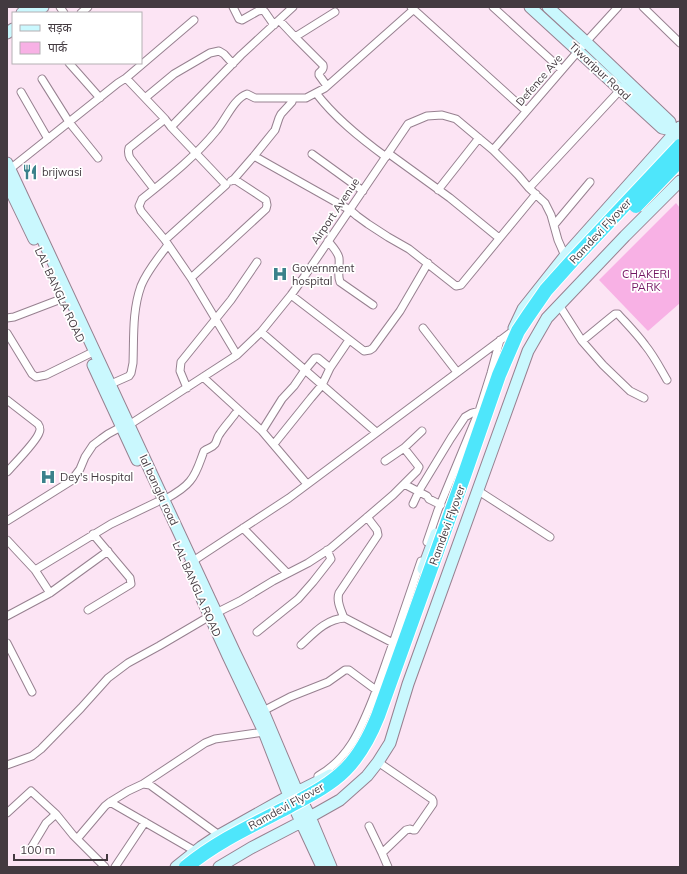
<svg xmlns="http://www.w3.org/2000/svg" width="687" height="874" font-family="Mulish,'Noto Sans Devanagari',sans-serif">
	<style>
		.green { fill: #f8b1e5 }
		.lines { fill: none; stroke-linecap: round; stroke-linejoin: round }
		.street-casing { stroke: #978190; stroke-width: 9 }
		.secondary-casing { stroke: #978190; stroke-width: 13 }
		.street { stroke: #fff; stroke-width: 7 }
		.secondary { stroke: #caf8fe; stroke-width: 11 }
		.highway-bridge-casing { stroke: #fff; stroke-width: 16; stroke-linecap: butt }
		.highway-bridge { stroke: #4ee6fb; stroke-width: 14 }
		.labels { text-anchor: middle; stroke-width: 3.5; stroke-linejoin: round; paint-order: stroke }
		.street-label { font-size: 11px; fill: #433a40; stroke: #fff }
		.poi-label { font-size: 11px; fill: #433a40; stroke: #fff; text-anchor: start }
		.park-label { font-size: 11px; fill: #731562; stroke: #fff }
	</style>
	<rect width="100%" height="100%" fill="#fce4f4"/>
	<!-- green -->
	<path class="green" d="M676,203l4,5v95l-32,28 -49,-51z"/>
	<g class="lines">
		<!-- street casing -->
		<g class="street-casing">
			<path id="street" d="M60,7l4,6
				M233,7l6,12 3,1 16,-9 5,-1 2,2 9,13
				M411,7l115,104
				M493,7l69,63
				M643,7l37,36
				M81,13l7,-6
				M279,20l16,17 40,-25
				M295,37l28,28c1,4 -1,5 -4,8v2l8,11
				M69,63l31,35
				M126,78l68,-58
				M42,79l27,43 29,36
				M21,92l27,47
				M316,93c19,25 44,45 70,64
				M145,98l29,-24 36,-21 9,-2 5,3 9,10
				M493,150l93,-108 32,-35
				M388,153l62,45 49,40
				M312,154l51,37
				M254,156l21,-26 4,-12 2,-4 11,-12 1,-4h13l19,-10 88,-78
				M10,169l108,-86 8,-5 39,41 6,8
				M234,179l20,-23 96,54 7,6 11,8 20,13 21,12 47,37 5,-1 75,-91
				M529,188l93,-100
				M154,189l-24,-31c-2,-4 -2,-6 -1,-10l36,-29
				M438,190l41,-52
				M554,225l36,-43
				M165,240l-24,-29 -2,-5 3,-7c26,-21 53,-42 74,-68 9,-10 18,-33 31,-37l8,4h38
				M328,241c4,5 10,11 11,17 1,8 -2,16 1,24l33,23
				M191,278l75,-69 1,-4 -1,-5 -32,-21 -3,2
				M291,295l73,56 6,-1 3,-2 27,-37 28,-48
				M559,305l23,36 21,24 27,26 14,7
				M7,318l7,-1 55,-21
				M423,328l34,44
				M261,332l44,38 71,62
				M7,333l25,41 4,3 10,-2 49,-24
				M582,341l28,-23 5,-4h3c9,10 19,20 27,31 9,11 15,23 22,35
				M237,355l-46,-77 -26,-38 61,-55 -55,-58 70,-72 52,-48
				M203,377l59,54 45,53
				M111,384l18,-8 2,-3 2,-10c1,-25 -1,-52 8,-77 6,-15 17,-28 27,-41
				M187,388l-7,-17 1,-9 50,-62 26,-38
				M7,400l31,24c2,3 3,5 1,9 -3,9 -25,31 -32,39
				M262,431l20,-32 12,-13 11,-16 10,-12h3l12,10
				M274,444l37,-46 11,-13 8,-17 19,-28
				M404,448l18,-17
				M404,484l23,12 2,3 12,6
				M477,490l73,47
				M164,500c9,-5 20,-11 26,-19 7,-8 10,-20 14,-30 4,-3 8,-3 11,-7 2,-3 2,-6 4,-9 5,-8 11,-14 16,-21
				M413,504l7,-15 31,-51 14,-21 7,-4 7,-2
				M7,521l64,-40 9,-12 5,-12 8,-12 8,-6 7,-5 13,-7 8,-2 108,-70 24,-23 30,-37 13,-18 104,-153 19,-8 15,-1 14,4 37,31 25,25 11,13 16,15 6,12 7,25 7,16
				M243,528l44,45
				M7,540l28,30
				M427,542l11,-32 41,-99 12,-38 9,-33
				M187,565l102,-67 224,-167
				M50,593l-15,-23 76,-46 46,-22
				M88,610l43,-26 -1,-6 -37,-44
				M7,616l43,-23 58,-42
				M344,618c-3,-8 -8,-17 -5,-25l39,-58 -1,-5 -10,-13
				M257,632l41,-33 15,-17 18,-23 -4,-9
				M7,643l25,49
				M393,643l28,-82
				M301,645c13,-12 25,-26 44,-27l48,25c-7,19 -13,38 -21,58 -12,30 -24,58 -54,75
				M263,711l27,-14 38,-15 17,-12h4l27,20
				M378,762l54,37 1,2v3l-18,26h-2l-3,-1 -4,1 -24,23 6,14
				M7,765l25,-9 9,-7 40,-41 27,-30 20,-15 31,-17 51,-30 30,-15 33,-20 35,-18 23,-15 62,-53 24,-24 2,-4 -15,-19 -19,13
				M143,784l62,-41 10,-4 49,-7
				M110,802l85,49
				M7,813l24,-22 25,23 17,21 32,32
				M369,826l13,27
				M77,839l28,-33 5,-4 18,-11 15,-7 7,1 69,50
				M31,848l15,-25 10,-9
				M115,867l30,-45"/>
		</g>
		<!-- secondary casing -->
		<g class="secondary-casing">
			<path id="secondary" d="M530,7l132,121 10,2
				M548,7l38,35 84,80 2,8 8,8
				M22,13l8,-6
				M34,13l9,-6
				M7,33l6,-4
				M7,163l228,490 28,58 33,78 14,28 21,50
				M7,183l27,56
				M514,328l9,-19 42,-53 115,-129
				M93,365l44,95
				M423,569l13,-35
				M202,599l26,57 36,76 25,64 33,71
				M176,867l25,-20 15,-10 73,-41 32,-16 9,-5
				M219,867l32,-19 50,-26 39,-22 27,-24 11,-14 12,-19 18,-59 120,-333 19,-33 78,-82 55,-55"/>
		</g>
		<!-- street -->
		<use href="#street" class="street"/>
		<!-- secondary -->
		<use href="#secondary" class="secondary"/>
		<!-- highway-bridge casing -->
		<g class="highway-bridge-casing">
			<path id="highway-bridge" d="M636,206l44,-46
				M186,867c30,-25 65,-41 100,-59 20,-11 43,-22 59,-38 15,-15 25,-34 33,-54l86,-240 35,-101 19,-44 10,-15 18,-26 26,-29 108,-115"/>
		</g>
		<!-- highway-bridge -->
		<use href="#highway-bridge" class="highway-bridge"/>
	</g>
	<!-- icons -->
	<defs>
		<g id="restaurant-bare" transform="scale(1.2)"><path d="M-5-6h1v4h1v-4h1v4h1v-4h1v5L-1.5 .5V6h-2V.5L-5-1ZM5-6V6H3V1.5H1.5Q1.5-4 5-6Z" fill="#3a818b" stroke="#fff" stroke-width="2.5" paint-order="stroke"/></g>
		<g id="hospital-bare" transform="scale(1.2)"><path d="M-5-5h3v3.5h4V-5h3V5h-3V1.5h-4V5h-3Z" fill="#3a818b" stroke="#fff" stroke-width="2.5" paint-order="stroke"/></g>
	</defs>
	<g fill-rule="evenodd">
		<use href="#restaurant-bare" x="30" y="172"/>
		<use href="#hospital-bare" x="280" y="274"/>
		<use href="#hospital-bare" x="48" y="477"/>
	</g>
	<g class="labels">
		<!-- street labels -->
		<g class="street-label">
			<text transform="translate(600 71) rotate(43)" y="4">Tiwaripur Road</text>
			<text transform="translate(539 80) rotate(-49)" y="4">Defence Ave</text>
			<text transform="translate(335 211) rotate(-56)" y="4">Airport Avenue</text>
			<text transform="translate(600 231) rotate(-47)" y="4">Ramdevi Flyover</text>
			<text transform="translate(60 295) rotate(65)" y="4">LAL BANGLA ROAD</text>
			<text transform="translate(159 490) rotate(65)" y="4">lal bangla road</text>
			<text transform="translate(447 525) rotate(-70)" y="4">Ramdevi Flyover</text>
			<text transform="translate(197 589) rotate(66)" y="4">LAL BANGLA ROAD</text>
			<text transform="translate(286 806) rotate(-29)" y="4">Ramdevi Flyover</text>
		</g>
		<!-- poi labels -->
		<g class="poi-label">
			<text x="42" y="176">brijwasi</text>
			<text x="292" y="272">Government<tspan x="292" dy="13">hospital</tspan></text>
			<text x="60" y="481">Dey's Hospital</text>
		</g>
		<!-- park labels -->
		<g class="park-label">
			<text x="646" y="278">CHAKERI<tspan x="646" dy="13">PARK</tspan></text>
		</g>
	</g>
	<!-- border -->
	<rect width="687" height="874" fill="none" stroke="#433a40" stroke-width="16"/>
	<!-- legend -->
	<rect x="12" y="12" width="130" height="52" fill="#ffffff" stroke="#b4b0b3"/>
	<rect x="20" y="25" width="20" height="6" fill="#caf8fe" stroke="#b4b0b3"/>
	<text x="48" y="32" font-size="12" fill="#433a40">सड़क</text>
	<rect x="20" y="42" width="20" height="12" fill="#f8b1e5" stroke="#b4b0b3"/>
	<text x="48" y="52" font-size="12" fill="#433a40">पार्क</text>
	<!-- scale -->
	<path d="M14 854v6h93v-6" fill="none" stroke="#433a40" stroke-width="2"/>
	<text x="20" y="854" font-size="12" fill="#433a40" stroke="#ffffff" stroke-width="3" paint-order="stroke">100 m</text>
</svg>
